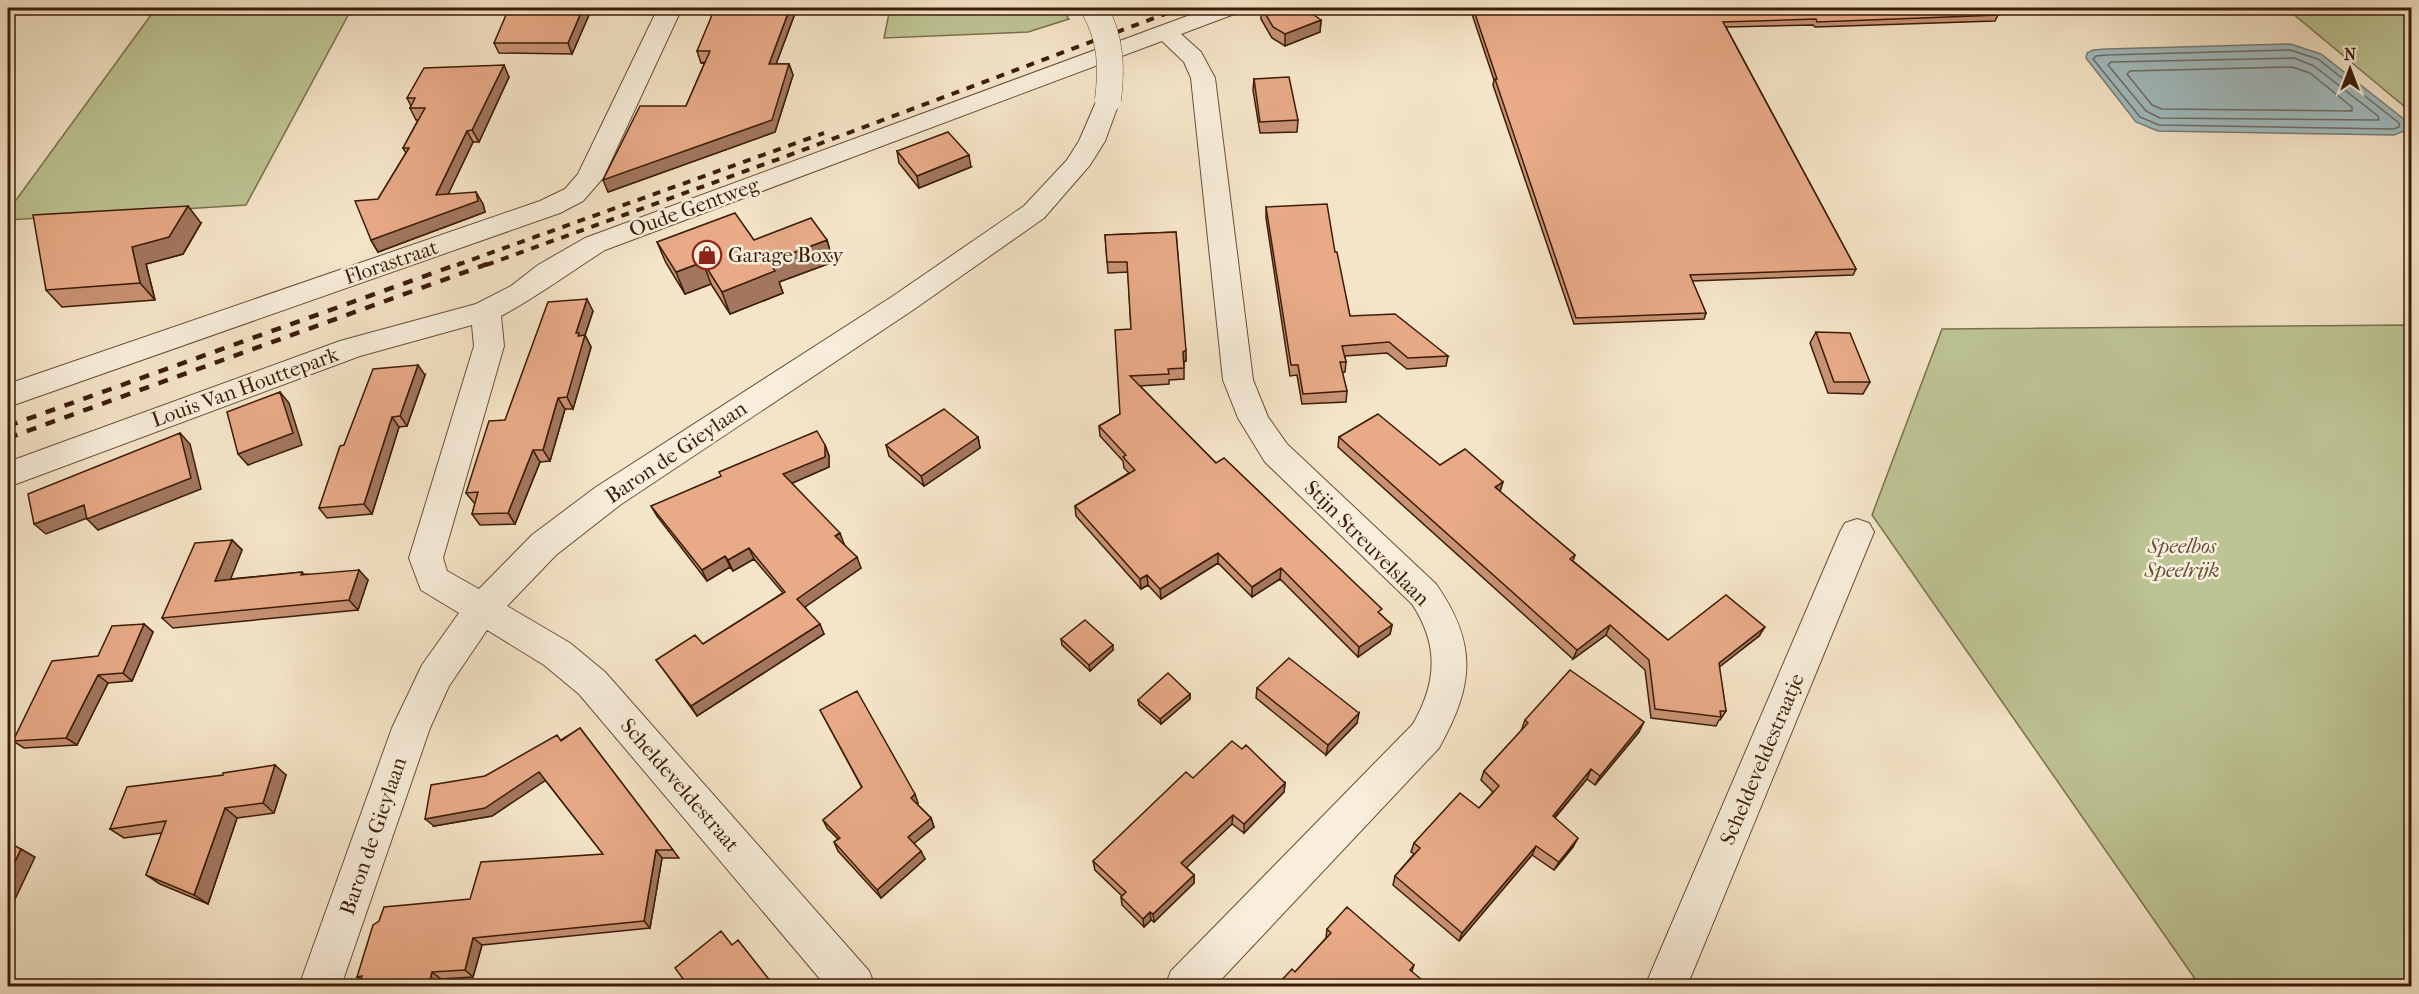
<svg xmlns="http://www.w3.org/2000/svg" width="2419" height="994" font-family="'IM FELL French Canon',serif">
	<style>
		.green { fill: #bdc494; stroke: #7c704e; stroke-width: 1.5 }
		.water { fill: #a1bcc0; stroke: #797c76; stroke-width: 1.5 }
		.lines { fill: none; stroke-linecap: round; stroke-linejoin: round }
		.shore { stroke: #6e6c64; stroke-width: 1.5 }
		.street-casing { stroke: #6a4e37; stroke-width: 2 }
		.street { fill: #f8eedb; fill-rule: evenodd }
		.rail-far1 { stroke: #3c1c07; stroke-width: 4; stroke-dasharray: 8 8; stroke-linecap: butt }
		.rail { stroke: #3c1c07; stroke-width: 4.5; stroke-dasharray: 10 10; stroke-linecap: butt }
		.street-bridge-casing { stroke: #6a4e37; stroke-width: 27; stroke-linecap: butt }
		.street-bridge { stroke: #f8eedb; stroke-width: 26 }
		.wall { fill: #c89274; stroke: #3c1c07; stroke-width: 1.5 }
		.shaded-wall { fill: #a2775e; stroke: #3c1c07; stroke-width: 1.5 }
		.building { fill: #e8aa87; stroke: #3c1c07; stroke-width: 1.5 }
		.labels { text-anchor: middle; stroke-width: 5; stroke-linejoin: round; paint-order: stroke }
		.street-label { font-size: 21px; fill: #3c1c07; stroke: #f8eedb }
		.poi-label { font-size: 21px; fill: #3c1c07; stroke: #f8eedb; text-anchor: start }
		.park-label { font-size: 21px; font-style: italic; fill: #634e31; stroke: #f8eedb }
	</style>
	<rect width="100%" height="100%" fill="#f5e5c8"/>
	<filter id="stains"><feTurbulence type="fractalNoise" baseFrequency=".00333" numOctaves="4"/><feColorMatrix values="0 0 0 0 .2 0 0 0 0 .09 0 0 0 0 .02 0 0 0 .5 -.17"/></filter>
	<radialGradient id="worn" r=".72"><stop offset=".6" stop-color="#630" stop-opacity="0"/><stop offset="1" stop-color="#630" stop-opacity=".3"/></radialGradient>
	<!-- green -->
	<path class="green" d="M156,8h196l-106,197 -238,15v-9z
		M890,8h171l8,11 -41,13 -144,6z
		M2286,8h125v104z
		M2411,325v661h-211l-328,-471 70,-186z"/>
	<!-- water -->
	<path class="water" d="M2290,44l31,10 84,66 3,4 -4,7 -10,4 -236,-4 -22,-9 -50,-64 1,-5 6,-3 13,-1z"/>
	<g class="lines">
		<!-- shore -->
		<path class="shore" d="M2290,50l28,9 81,64v4l-6,2 -234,-4 -19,-8 -47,-58 3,-3 10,-1z
			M2294,58l20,8 64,50 1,4 -219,-2 -14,-7 -38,-46 3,-3z
			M2292,67l18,6 42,34v4l-190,-2 -10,-4 -25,-31 3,-3z"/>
		<!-- street casing -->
		<g class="street-casing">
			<path id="street" d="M658,8h24l-79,170 -20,23 -23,12 -552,194v-23l532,-183 25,-12 13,-15z
				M1209,8h32l-4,5 -56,21 20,18 14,26 38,302 15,37 19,27 149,140c42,60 38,101 3,164l-224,238h-50l6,-15 242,-247c24,-42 26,-79 -1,-120l-147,-142 -27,-44 -15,-38 -32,-302 -7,-16 -22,-21 -557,209c-35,22 -68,47 -104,66l3,30 -61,212 4,13 32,18 53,-54 64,-48 297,-191 131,-90 43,-46 12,-19 20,-46 9,-2 9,2 3,5 -15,41 -15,24 -46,53 -131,92 -293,195 -64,50 -49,51 63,37 35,29 264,299 6,15h-49l-247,-292 -35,-29 -57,-35 -38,56 -19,42 -89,258h-42l93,-258 30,-63 37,-52 -38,-23 -12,-32 65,-212 -2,-21 -112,31 -352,131v-25l332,-121 136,-37 35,-18 27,-21 47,-27z
				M1857,519l12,4 5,9 -187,454h-42l195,-454 5,-9z"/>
		</g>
		<!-- street -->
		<use href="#street" class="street"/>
		<!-- rail-far1 -->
		<path class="rail-far1" d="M457,265l367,-132
			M486,265l301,-109 394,-148"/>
		<!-- rail -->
		<path class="rail" d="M8,426l453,-163
			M8,438l482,-175"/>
		<!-- street-bridge casing -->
		<g class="street-bridge-casing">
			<path id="street-bridge" d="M1094,8c17,30 18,58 14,92"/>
		</g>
		<!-- street-bridge -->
		<use href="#street-bridge" class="street-bridge"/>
	</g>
	<!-- wall -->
	<path class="wall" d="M592,8l-20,46 -73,-1 -5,-10z
		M797,8l-21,56h13l4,11 -18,57 -167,60 78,-86 19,-44 -4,1 -4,-12z
		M1261,8l60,12 -1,12 -35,14 -13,-8 -11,-19z
		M1470,8h521l7,7 -3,6 -180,6 -2,-2 -87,2 130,242 -3,6 -161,6 14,32 -2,6 -130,5 -81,-239 1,-5z
		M509,77l-30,65h-6l-25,52 35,10 2,8 -107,40 -7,-12 7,-41 28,-46 -3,-5 15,-28h-2l-6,-12 1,-2 -4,-8z
		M1254,79l44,41 -1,12 -37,1 -7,-43z
		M897,151l74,16 -52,21 -20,-25z
		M1266,207l69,45 15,64 98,40 -2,10 -39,3 -20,-16 -42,3 1,6 -1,10 -3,1 5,18 -1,11 -44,2 -5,-29 -7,1 -24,-158z
		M201,223l-18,31 -37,10 9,36 -93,7 -16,-17z
		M1176,232l10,129 -2,1v17l-15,1v4l-29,2 76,77 176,162 -2,9 -32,23 -78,-78 -28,18 -34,-34 -57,36 -13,-14 -7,4 -65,-73 -1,-10 54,-33 -5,-5 -1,-7 -23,-25 -1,-10 21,-12 11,-85 -3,-57 -20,1 -3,-38z
		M754,240h73l6,22 -54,20 4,11 -53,21 -19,-30 -26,10 -19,-31 -9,-21z
		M593,311l-8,24 6,12 -18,62h-8l-15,52 -10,1 -25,62 -35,1 -8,-11 3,-10 -9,-11 39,-73z
		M1816,332l54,50 -7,12 -35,-1 -18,-50z
		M425,375l-18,51 -8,1 -27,87 -45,4 -8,-10 25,-63z
		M978,437l2,11 -56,38 -35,-30 -3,-11z
		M1339,437l101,28 60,27 75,63 -2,6 95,79 91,-4 -40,31 7,44 -6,9h-1l-3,6 -65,-8 -6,-48 -39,-35 -33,24 -235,-212z
		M825,445l4,11v11l-37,16 52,61 17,24 -56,39 19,27 -127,82 -34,-47 -7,-9 47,-16 80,-51 -29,-34 -21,12 -3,-4 -23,14 -50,-65 -6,-10z
		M232,540l10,10 -12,29 72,-7 2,2 64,6 -10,30 -185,18 -11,-10z
		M144,624l9,8 -21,49 -24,2 -31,62 -53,3 -11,-7 85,-85z
		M1061,639l52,11 -23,21 -28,-26z
		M1257,688l100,35 -31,32 -70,-57z
		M1190,694v5l-29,25 -22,-19 -1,-5z
		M820,710l98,93 -1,1 14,14 3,9 -20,16 11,16 -44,39 -43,-47 -4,-9 4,-3 -11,-11 -4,-8 39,-32z
		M1525,720l114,12 -44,53 -8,-6 -32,39 18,29 -19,23 -22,-15 -73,86 -66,-56 2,-9 19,-22 -3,-2 3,-9 65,-35 14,-16 -12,-12 3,-9 37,-40z
		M580,728l99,130h-17l-12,70 -168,17 -9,32 -32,2 -2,8h-81l3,-8 -4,-2 246,-123 -58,-74 -53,36 -58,10 51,-50 76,-36z
		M1242,749l43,34 -1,9 -40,41 -12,-9 -46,43 8,8v8l-40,39 -3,-2 -7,7 -22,-22 -1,-8 1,-1 -27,-26 -2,-9 100,-83z
		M286,775l-12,38 -37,5 -29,86 -48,-20 -14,-9 16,-42 -38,5 -14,-9z
		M1327,929l87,36 -2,6 -117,1 31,-34z"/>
	<!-- shaded-wall -->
	<path class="shaded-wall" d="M583,8h9l-20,46 -4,-11z
		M790,8h7l-25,67 -3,-11z
		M1321,20l-1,12 -35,14v-12z
		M789,64l4,11 -18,57 -167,60 -5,-12z
		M504,65l5,12 -30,65 -7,-12z
		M467,131l6,11 -31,65 -6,-12z
		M969,155l2,12 -52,21 -2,-12z
		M476,192l7,12 2,8 -107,40 -7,-12z
		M188,206l13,17 -18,31 -37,10 9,36 -15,-17 -8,-36z
		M827,240l6,22 -54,20 4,11 -53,21 -8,-22 47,-30z
		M703,262l8,22 -26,10 -9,-22z
		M587,299l6,12 -10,30 2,-6 6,12 -18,62 -6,-12 9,-64z
		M1186,350v11l-3,1v-10z
		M418,365l7,10 -18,51 -7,-10z
		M280,392l9,11 13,42 -54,20 -10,-11z
		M558,398l7,11 -15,52 -7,-11z
		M392,417l7,10 -27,87 -8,-10z
		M180,433l10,11 11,45 -103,41 -11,-11z
		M978,437l2,11 -56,38 -3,-10z
		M825,445l4,11v11l-41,18 -5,-11z
		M533,450l7,12 -25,62 -7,-11z
		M1503,482l-3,10 -5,-5z
		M84,505l11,10 -49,19 -12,-10z
		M840,533l4,11 -5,3 -4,-11z
		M232,540l10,10 -16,41 -11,-10z
		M749,548l5,11 -21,12 -5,-11z
		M1218,553v10l-57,36 -1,-10z
		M725,556l5,11 -23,14 -5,-11z
		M857,557l4,11 -59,41 -5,-10z
		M1281,568l-1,11 -28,18v-10z
		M359,570l9,10 -10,30 -9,-10z
		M1147,575l1,10 -7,4 -1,-10z
		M144,624l9,8 -21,49 -9,-8z
		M820,624l4,10 -127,82 -6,-10z
		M1392,625l-2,9 -32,23 1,-10z
		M1610,625l-4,10 -33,24 4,-9z
		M1765,627l-6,9 -46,36 6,-9z
		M1113,645v5l-23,21 -1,-6z
		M98,675l10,8 -31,62 -11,-7z
		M1190,694v5l-29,25 -1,-5z
		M1359,713l-2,10 -31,32 2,-10z
		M1644,722l-5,10 -44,53 5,-9z
		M275,765l11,10 -12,38 -11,-10z
		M1591,769l-4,10 -39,46 5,-9z
		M539,772l7,8 -54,36 -58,10 -9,-7z
		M1285,783l-1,9 -40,41v-9z
		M915,794l3,9 -4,3 -3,-8z
		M225,808l12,10 -29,86 -14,-9z
		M1233,815l-1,9 -50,48 -1,-9z
		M931,818l3,9 -22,18 -4,-8z
		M1578,838l-5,9 -19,23 5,-8z
		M1536,846l-4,9 -73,86 3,-8z
		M21,849l14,8 -27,57v-38z
		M656,850l6,8 -12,70 -6,-7z
		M921,851l4,8 -44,39 -4,-8z
		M1194,875v8l-40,39 -1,-8z
		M1150,912l1,8 -7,7 -1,-8z
		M473,938l9,7 -9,32 -8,-7z
		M432,972l9,7 -2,8h-11z"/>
	<!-- building -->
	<path class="building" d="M509,8h74l-15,35h-74z
		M724,8h66l-21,56h20l-17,56 -169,60 37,-74h46l24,-55h-13l15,-36z
		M1262,8h42l17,12 -36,14 -12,-7z
		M1473,8h518l7,7 -181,7 -1,-3 -93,3 133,247 -166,6 16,38 -130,5 -81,-239h2z
		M504,65l-32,65 -5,1 -31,64 40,-3 2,9 -107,39 -16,-39 23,-2 31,-51h-6l22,-40h-15l5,-10h-8l17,-30z
		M1289,77l9,43 -38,2 -6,-43z
		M948,132l21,23 -52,21 -20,-25z
		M1327,204l8,48h2l13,64 45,-2 53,42 -40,2 -19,-16 -47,4 4,16h-6l7,29 -44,3 -5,-29h-7l-25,-158z
		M188,206l-19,31 -37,10 8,36 -94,7 -13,-75z
		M735,213l19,27 57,-22 16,22 -58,22 6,9 -53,21 -19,-30 -27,10 -19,-30z
		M1176,232l10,118 -3,2 1,16 -16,1 1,5 -39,2 86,87 8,-5 158,151 -4,3 14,13 -33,22 -78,-79 -29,19 -34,-34 -58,36 -13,-14 -7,4 -65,-73 60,-36 -12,-13 3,-2 -27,-29 21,-12 -5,-84 16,-1 -4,-67h-20l-2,-27z
		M587,299l-11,34h3l-1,3 7,-1 -18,62 -9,1 -15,52h-10l-25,63 -36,1 6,-22 -12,1 23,-72 16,-1 43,-118z
		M1816,332l34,1 20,49h-36z
		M418,365l-18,51 -8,1 -28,87 -45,4 21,-62 4,-1 29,-76z
		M280,392l13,41 -55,21 -11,-42z
		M944,409l34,28 -57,39 -35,-31z
		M1378,414l62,51 25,-16 38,33 -8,5 80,68 -5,4 98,81 58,-45 39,32 -46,36 7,48h-6l1,6 -66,-8 -6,-49 -39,-35 -33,25 -238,-213z
		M817,431l8,14v12l-42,17 57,59 -5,3 22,21 -60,42 23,25 -129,82 -35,-46 39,-25 8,9 82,-52 -36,-44 -21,12 -3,-4 -23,14 -51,-64 70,-30 -2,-4z
		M180,433l11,45 -104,41 -3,-14 -50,19 -6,-30z
		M232,540l-17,41 87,-9 -1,3 58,-5 -10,30 -187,18 33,-75z
		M1085,620l28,25 -24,20 -28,-26z
		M144,624l-21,49 -25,2 -32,63 -53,3 39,-80 46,-5 14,-30z
		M1289,658l70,55 -31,32 -71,-57z
		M1570,670l74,52 -44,54 -9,-7 -38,47 25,22 -19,24 -23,-16 -74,87 -67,-57 25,-28 -6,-5 46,-50 19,15 20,-22 -15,-15 44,-48 -3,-3z
		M1168,673l22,21 -30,25 -22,-19z
		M857,691l58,103 -4,4 20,20 -23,19 13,14 -44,39 -43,-48 6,-4 -17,-18 39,-33 -42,-77z
		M580,728l93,122h-17l-12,71 -171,17 -8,32 -33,2 -4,15h-70l4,-11 -5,1 16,-52 6,-4 5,-14 86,-8 11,-37 122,-8 -64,-82 -54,36 -60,11 6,-34 54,-9 72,-41 4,6z
		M1232,741l10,8 4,-4 39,38 -41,41 -11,-9 -52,48 13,12 -41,39 -3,-2 -7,7 -22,-22 5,-5 -33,-31 93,-89 7,6z
		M275,765l-12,38 -38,5 -31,87 -48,-20 20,-54 -56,8 17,-42 96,-12v-2z
		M8,842l13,7 -13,27z
		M1347,907l67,58 -4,5 18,15 -1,2h-152l17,-18 3,3 36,-39 -4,-4z
		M721,931l11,14 6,-5 37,47h-86l-14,-19z"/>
	<!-- icons -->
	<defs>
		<g id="shop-ring" transform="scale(1.5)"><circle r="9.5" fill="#f8eedb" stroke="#8f2418" stroke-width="1.5"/><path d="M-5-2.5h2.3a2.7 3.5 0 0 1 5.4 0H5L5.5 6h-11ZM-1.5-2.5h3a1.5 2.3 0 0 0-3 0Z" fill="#8f2418"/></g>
	</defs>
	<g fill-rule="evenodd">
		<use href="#shop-ring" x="707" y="255"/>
	</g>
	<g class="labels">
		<!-- street labels -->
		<g class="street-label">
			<text transform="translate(694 207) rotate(-20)" y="7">Oude Gentweg</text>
			<text transform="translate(391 262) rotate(-19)" y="7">Florastraat</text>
			<text transform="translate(245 387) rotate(-20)" y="7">Louis Van Houttepark</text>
			<text transform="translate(676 452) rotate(-34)" y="7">Baron de Gieylaan</text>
			<text transform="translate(1367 543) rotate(45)" y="7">Stijn Streuvelslaan</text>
			<text transform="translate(1762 759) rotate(-67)" y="7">Scheldeveldestraatje</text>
			<text transform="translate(680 785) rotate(49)" y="7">Scheldeveldestraat</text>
			<text transform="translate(373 836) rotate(-71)" y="7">Baron de Gieylaan</text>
		</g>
		<!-- poi labels -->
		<g class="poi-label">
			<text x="728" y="262">Garage Boxy</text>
		</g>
		<!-- park labels -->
		<g class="park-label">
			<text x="2182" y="553">Speelbos<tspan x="2182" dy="24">Speelrijk</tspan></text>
		</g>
	</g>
	<!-- margin -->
	<rect width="2419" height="994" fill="none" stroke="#f5e5c8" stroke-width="30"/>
	<rect x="9" y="9" width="2401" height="976" fill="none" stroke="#3c1c07" stroke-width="3"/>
	<rect x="15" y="15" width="2389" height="964" fill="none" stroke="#3c1c07" stroke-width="1.5"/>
	<!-- north arrow -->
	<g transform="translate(2350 69)" stroke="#f8eedb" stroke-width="4.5" paint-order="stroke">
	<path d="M0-4.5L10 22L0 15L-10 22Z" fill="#3c1c07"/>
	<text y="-9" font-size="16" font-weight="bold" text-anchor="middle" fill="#3c1c07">N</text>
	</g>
	<rect width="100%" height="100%" filter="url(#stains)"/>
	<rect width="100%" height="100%" fill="url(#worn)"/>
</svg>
